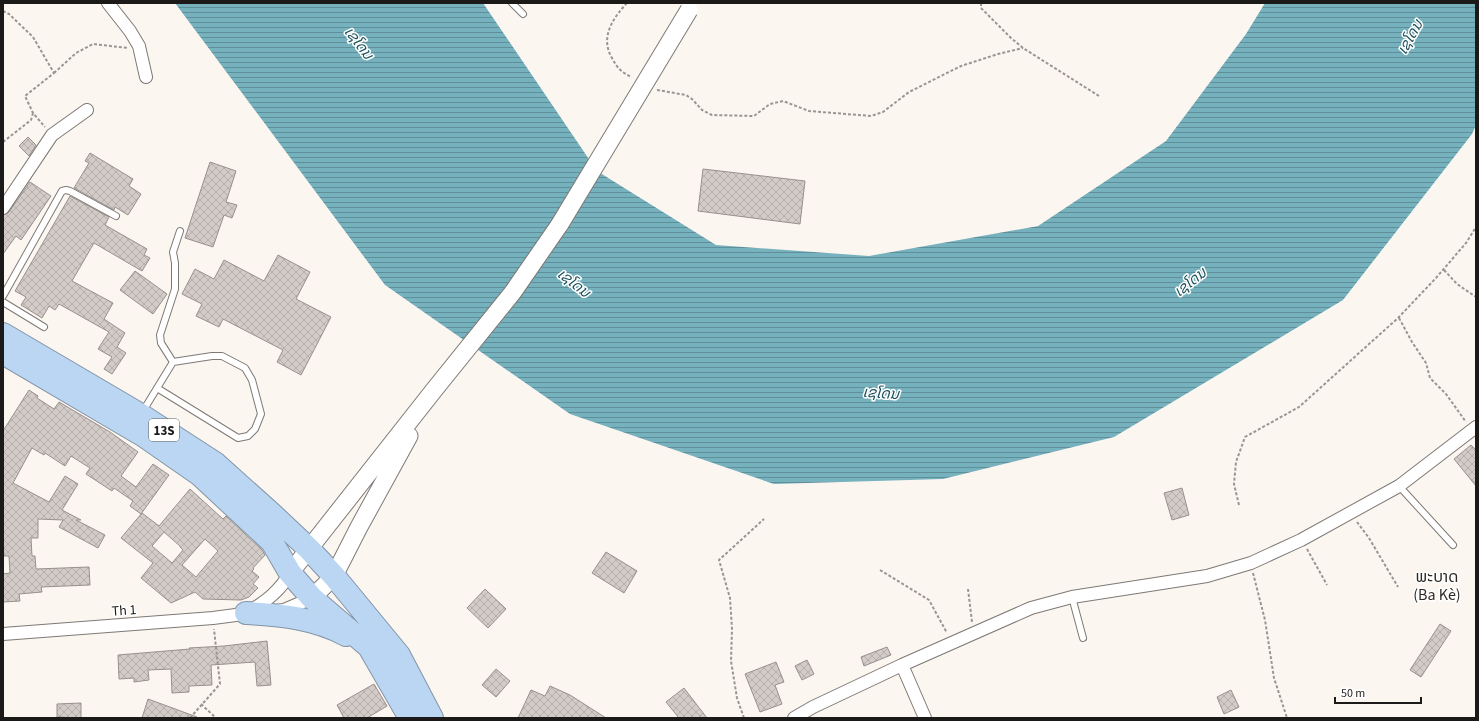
<svg xmlns="http://www.w3.org/2000/svg" width="1479" height="721" font-family="'Source Sans 3','Noto Sans Lao',sans-serif">
	<style>
		.water { fill: url(#water-rules) }
		.building { fill: url(#building-cross-hatch); stroke: #97908d; fill-rule: evenodd }
		.lines { fill: none; stroke-linecap: round; stroke-linejoin: round }
		.lane-casing { stroke: #7f7975; stroke-width: 8 }
		.street-casing { stroke: #7f7975; stroke-width: 14 }
		.secondary-casing { stroke: #7f7975; stroke-width: 19 }
		.highway-casing { stroke: #8394a6; stroke-width: 24 }
		.path { stroke: #9a9592; stroke-width: 2; stroke-dasharray: 3 2; stroke-linecap: butt }
		.lane { stroke: #fff; stroke-width: 6 }
		.street { stroke: #fff; stroke-width: 12 }
		.secondary { stroke: #fff; stroke-width: 17 }
		.highway { stroke: #bbd6f2; stroke-width: 22 }
		.secondary-bridge-casing { stroke: #7f7975; stroke-width: 19; stroke-linecap: butt }
		.secondary-bridge { stroke: #fff; stroke-width: 17 }
		.labels { text-anchor: middle; stroke-width: 3; stroke-linejoin: round; paint-order: stroke }
		.shield { fill: #fff; stroke: #605f5d; stroke-width: 1 }
		.shield-label { font-size: 13px; font-weight: bold; fill: #1c1a18 }
		.street-label { font-size: 14px; fill: #1c1a18; stroke: #fff }
		.water-label { font-size: 15px; font-style: italic; fill: #1e525b; stroke: #fff }
		.quarter-label { font-size: 16px; fill: #2e2926; stroke: #fff }
	</style>
	<defs>
		<pattern id="water-rules" width="6" height="5" patternUnits="userSpaceOnUse"><rect width="6" height="5" fill="#76b1be"/><path d="M0 2.5h6" fill="none" stroke="#608f99"/></pattern>
		<pattern id="building-cross-hatch" width="8" height="8" patternUnits="userSpaceOnUse"><rect width="8" height="8" fill="#d3cbc8"/><path d="M0 0l8 8M0 8l8-8" fill="none" stroke="#b5aeab"/></pattern>
	</defs>
	<rect width="100%" height="100%" fill="#fcf6f1"/>
	<!-- water -->
	<path class="water" d="M175,3h308l114,168 119,74 153,11 169,-30 128,-85 80,-107 19,-31h211v122l-4,9 -129,166 -229,137 -171,42 -169,5 -204,-70 -185,-129z"/>
	<!-- building -->
	<path class="building" d="M28,137l8,8 -7,11 -10,-10z
		M90,153l43,26 -4,7 12,8 -13,21 -13,-8 -1,3 -40,-22 15,-25 -4,-2z
		M210,162l26,9 -10,31 11,3 -5,13 -8,-3 -11,32 -28,-9z
		M703,169l102,12 -5,43 -102,-13z
		M30,182l21,14 -30,44 -5,-4 -13,18v-39l6,-3z
		M70,196l39,21 -4,8 42,24 -3,6 6,3 -8,13 -48,-28 -22,38 41,22 -9,16 21,14 -8,14 9,6 -14,21 -8,-5 8,-12 -14,-8 11,-17 -50,-28 -4,6 -6,-4 -7,12 -21,-13 5,-8 -11,-6z
		M278,255l32,17 -14,27 35,18 -30,58 -24,-13 6,-12 -60,-31 -4,8 -23,-11 6,-12 -20,-10 13,-25 19,10 10,-19 40,21z
		M135,271l32,23 -14,20 -33,-24z
		M29,390l9,6 -1,2 17,11 5,-7 51,30 28,20 -17,24 15,11 17,-23 16,11 -28,39 -11,-8 3,-5 -19,-13 -2,3 -26,-17 4,-6 -19,-12 -6,10 -20,-13 -1,2 -12,-7 -19,35 36,19 16,-26 13,8 -16,26 19,10h-5l29,15 -7,13 -39,-21 4,-7 -25,-1v19h-7l1,18h3l1,13 53,-2 1,18 -49,2 1,5 -23,2 1,7 -17,1v-28l7,-1 -1,-17h-5l-1,-14v-111z
		M1471,445l5,5v36l-22,-27z
		M1182,488l7,27 -17,5 -8,-27z
		M190,489l33,30 3,-3 36,34 3,5 -12,13 1,1 -2,2 7,6 -6,7 5,4 -9,9 -8,3 -38,-1 -8,-7 -24,11 -30,-25 12,-15 -32,-25 21,-25 17,13zM164,532l16,14v1l3,3 -11,13 -20,-17zM205,539l13,12 -22,26 -14,-12z
		M606,552l31,19 -13,22 -32,-20z
		M485,589l21,20 -18,19 -21,-20z
		M1440,624l11,7 -30,46 -11,-7z
		M267,641l4,44 -14,1 -2,-24 -44,3 1,20 -23,1v6l-17,1 -1,-24 -23,1 1,10 -15,2v-4l-15,1 -1,-24 72,-6 -1,-1 35,-2z
		M887,647l4,8 -27,11 -3,-9z
		M807,660l7,14 -12,6 -7,-14z
		M776,662l8,20 -9,3 7,19 -22,8 -15,-38z
		M496,669l14,12 -14,16 -14,-12z
		M374,684l13,22 -20,12h-23l-7,-13z
		M550,686l20,9 36,23h-88l13,-28 14,6z
		M684,688l23,30h-28l-13,-16z
		M1231,690l8,17 -15,7 -7,-17z
		M148,699l49,18v1h-55z
		M81,703v15l-24,-1v-13z"/>
	<g class="lines">
		<!-- lane casing -->
		<g class="lane-casing">
			<path id="lane" d="M512,3l11,11
				M3,296l59,-105 4,-1 4,1 46,25
				M3,302l41,25
				M173,362l-12,-19 -1,-8 15,-46v-26l-2,-11 7,-21
				M143,411l30,-49 39,-6h10l23,12 7,12 9,34 -6,15 -7,7 -10,2 -81,-50
				M1399,486l54,59
				M1072,597l11,41"/>
		</g>
		<!-- street casing -->
		<g class="street-casing">
			<path id="street" d="M108,3l22,28 9,15 7,31
				M3,208l49,-73 35,-25
				M277,611l7,-1 28,-12
				M249,612c17,-11 31,-21 41,-39
				M3,634l210,-16 38,-5
				M902,665l23,53
				M794,718l19,-11 89,-42 129,-57 41,-11 135,-21 44,-13 50,-23 98,-54 77,-59"/>
		</g>
		<!-- secondary casing -->
		<g class="secondary-casing">
			<path id="secondary" d="M290,573l144,-183 79,-98 47,-68
				M312,598l22,-22 25,-49 50,-91"/>
		</g>
		<!-- highway casing -->
		<g class="highway-casing">
			<path id="highway" d="M3,334l138,81 74,48 58,52 36,34 25,27 65,79 33,63
				M3,353l141,83 56,39 72,67 18,31 22,25 57,49 41,71
				M246,613c35,2 69,5 100,22"/>
		</g>
		<!-- path -->
		<path class="path" d="M627,3c-15,16 -27,35 -15,55 5,10 10,15 20,19
			M981,3v5l30,30 12,10 76,48
			M3,11l6,3 24,23 21,36 -29,23 8,17 12,14
			M54,73l22,-20 17,-9 35,4
			M657,90l29,5 6,4 10,11 10,5 42,1 16,-12 13,-3 26,10 62,5 12,-4 26,-20 52,-26 37,-12 25,-6
			M3,142l28,-22 2,-7
			M1444,270l13,14 19,13
			M1399,318l13,24 14,21 4,15 16,16 20,28
			M1239,505l-5,-21 2,-22 9,-25 54,-30 99,-89 38,-40 30,-35 10,-16
			M1357,522l12,16 29,49
			M1307,549l20,36
			M880,570l49,30 18,33
			M1253,573l12,47 9,58 13,40
			M968,589l4,33
			M201,704l15,14
			M190,718l30,-34 -6,-55
			M744,718l-7,-20 -6,-37 1,-32 -2,-31 -11,-38 45,-41"/>
		<!-- lane -->
		<use href="#lane" class="lane"/>
		<!-- street -->
		<use href="#street" class="street"/>
		<!-- secondary -->
		<use href="#secondary" class="secondary"/>
		<!-- highway -->
		<use href="#highway" class="highway"/>
		<!-- secondary-bridge casing -->
		<g class="secondary-bridge-casing">
			<path id="secondary-bridge" d="M560,224l129,-214"/>
		</g>
		<!-- secondary-bridge -->
		<use href="#secondary-bridge" class="secondary-bridge"/>
	</g>
	<g class="labels">
		<!-- shield labels -->
		<rect class="shield" x="149" y="419" width="30" height="22" rx="3"/>
		<g class="shield-label">
			<text x="164" y="435">13S</text>
		</g>
		<!-- street labels -->
		<g class="street-label">
			<text transform="translate(124 610) rotate(-4)" y="5">Th 1</text>
		</g>
		<!-- water labels -->
		<g class="water-label">
			<text transform="translate(1410 37) rotate(-61)" y="5">ເຊໂດນ</text>
			<text transform="translate(359 43) rotate(52)" y="5">ເຊໂດນ</text>
			<text transform="translate(1190 282) rotate(-39)" y="5">ເຊໂດນ</text>
			<text transform="translate(574 283) rotate(38)" y="5">ເຊໂດນ</text>
			<text transform="translate(881 393) rotate(4)" y="5">ເຊໂດນ</text>
		</g>
		<!-- quarter labels -->
		<g class="quarter-label">
			<text x="1437" y="582">ພະບາດ<tspan x="1437" dy="18">(Ba Kè)</tspan></text>
		</g>
	</g>
	<!-- border -->
	<rect width="1479" height="721" fill="none" stroke="#1c1a18" stroke-width="8"/>
	<!-- scale -->
	<path d="M1335 697v6h86v-6" fill="none" stroke="#1c1a18" stroke-width="2"/>
	<text x="1341" y="697" font-size="12" fill="#1c1a18" stroke="#ffffff" stroke-width="3" paint-order="stroke">50 m</text>
</svg>
